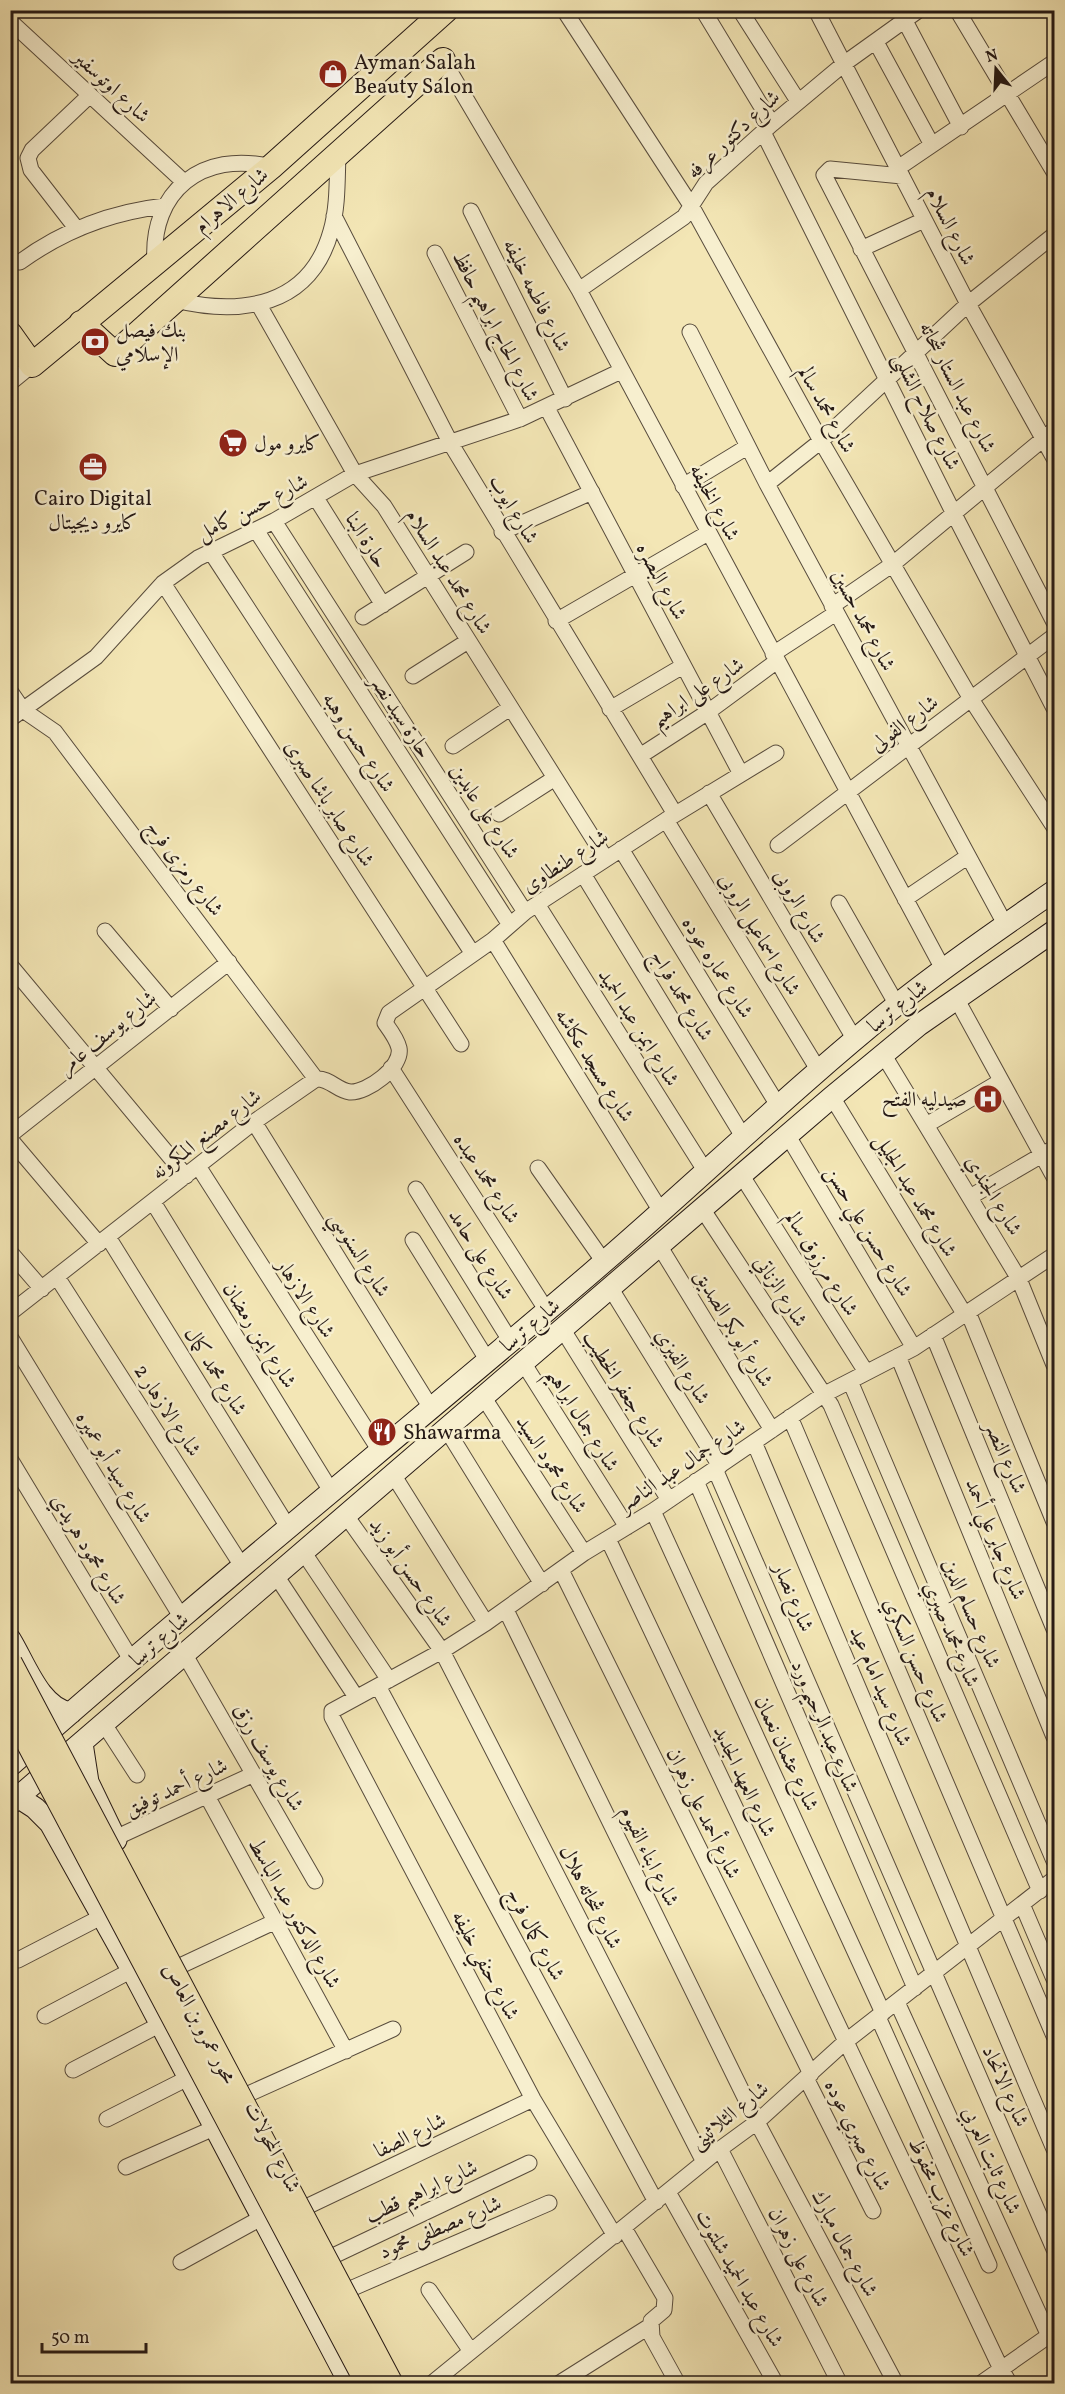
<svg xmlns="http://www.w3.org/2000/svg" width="1065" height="2394" font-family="Vollkorn,Amiri,serif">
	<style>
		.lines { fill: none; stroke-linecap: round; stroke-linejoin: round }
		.street-casing { stroke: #584c3d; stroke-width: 17 }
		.secondary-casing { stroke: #251915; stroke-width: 23 }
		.primary-casing { stroke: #251915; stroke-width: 26 }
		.street { stroke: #f7efcf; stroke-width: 15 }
		.secondary { stroke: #f7efcf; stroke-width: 21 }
		.primary { stroke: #f3e6b5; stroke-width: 24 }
		.primary-bridge-casing { stroke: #251915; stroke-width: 26; stroke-linecap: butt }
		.primary-bridge { stroke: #f3e6b5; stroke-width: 24 }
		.labels { text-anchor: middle; stroke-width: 5; stroke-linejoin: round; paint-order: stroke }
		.poi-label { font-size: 21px; fill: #251915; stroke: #f7efcf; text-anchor: start }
		.street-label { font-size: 21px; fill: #251915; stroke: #f7efcf }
	</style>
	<rect width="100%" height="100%" fill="#f3e6b5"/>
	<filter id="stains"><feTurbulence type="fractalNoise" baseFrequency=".00333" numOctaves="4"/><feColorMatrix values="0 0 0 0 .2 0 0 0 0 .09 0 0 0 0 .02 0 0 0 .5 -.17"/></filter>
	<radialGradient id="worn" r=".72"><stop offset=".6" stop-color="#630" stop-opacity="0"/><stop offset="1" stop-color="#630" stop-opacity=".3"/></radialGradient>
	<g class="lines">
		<!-- street casing -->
		<g class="street-casing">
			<path id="street" d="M564,10l128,197 129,234 150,258 83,128
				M703,10l69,114
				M740,10l58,91
				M816,10l152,294 86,154
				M957,10l97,162
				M10,21l174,161
				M905,21l56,106
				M876,42l56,103
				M443,60l136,230 364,679
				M763,132l191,382 100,194
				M898,168l156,-106
				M902,176l-72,-7 -6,6 230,447
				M471,211l94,188
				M334,216l117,228 224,370
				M76,228l-45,-58 -3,-12 4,-8 58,-55
				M861,249l63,-29
				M435,253l85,166
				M20,262c44,-32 90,-50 145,-56
				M155,262c-5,-71 48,-112 116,-95
				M579,290l105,-73 22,-34 66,-59 73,-61 74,-53
				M175,300c66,16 135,7 156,-69 7,-24 6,-52 7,-77
				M259,305l96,169 29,32 222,353
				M690,332l77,152 238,440
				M10,383l22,-18
				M547,408l194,366
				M767,484l54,-43 147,-137 86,-69
				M683,486l64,-39
				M316,498l67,107
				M274,521l251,391
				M256,530l254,395
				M502,532l90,-40
				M211,552l262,402
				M163,583l298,461
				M832,606l61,-42 161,-134
				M363,617l103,-65
				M556,621l152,-88
				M773,654l63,-41
				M413,676l55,-35
				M10,691l13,19 32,22 261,347
				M610,709l73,-43
				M10,719l86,-62 67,-74 35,-25 76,-37 81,-47 165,-55 101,-48
				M453,746l57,-38
				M640,756l68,-44 69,-51
				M709,793l146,247
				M499,814l56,-36
				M666,820l153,251
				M778,845l276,-209
				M621,849l158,258
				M583,874l161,264
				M905,899l62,-42
				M839,903l58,102
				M537,904l169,268
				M105,931l66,78
				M493,940l169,273
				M10,965l176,211
				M956,998l98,179
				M883,1054l136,225 35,86
				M391,1068l156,243
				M832,1097l133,218
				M254,1122l177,286
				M928,1124l73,-43
				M10,1135l219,-173
				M788,1136l126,212
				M10,1139l89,105
				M198,1166l182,285
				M538,1168l66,94
				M742,1176l124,196
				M416,1189l95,153
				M970,1197l84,-49
				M153,1202l178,289
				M703,1210l128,195 209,486
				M108,1237l180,290
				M413,1240l75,121
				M660,1247l112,183
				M10,1252l32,37
				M57,1277l185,289
				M611,1289l109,177
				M968,1312l86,210
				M10,1313l244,-191 62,-43c14,-1 20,11 34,13 17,1 53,-25 49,-44 -2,-9 -9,-18 -14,-25l4,-10 104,-73 32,-28 141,-92 110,-67
				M563,1330l106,170
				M933,1335l121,294
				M10,1337l172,281
				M898,1356l156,381
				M524,1364l103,163
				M850,1381l204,480
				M484,1398l100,155
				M790,1417l264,619
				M447,1430l95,154
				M754,1442l300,707
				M10,1459l122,202
				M715,1469l339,780
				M394,1476l92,147
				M696,1481l219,507
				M653,1511l230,502
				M347,1517l95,134 262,511
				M608,1539l393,830 9,15
				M304,1553l85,127
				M561,1570l250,504
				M277,1577l79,120
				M506,1610l251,512 139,262
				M185,1655l130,226
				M378,1686l278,516
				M104,1724l33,51
				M207,1796l139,255
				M115,1838l139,-64
				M1022,1904l32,75
				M18,1960l85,-44
				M180,1966l96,-45
				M897,2002l152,334
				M45,2016l87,-46
				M878,2017l111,248
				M73,2070l88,-46
				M806,2078l67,133
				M246,2095l147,-66
				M107,2119l81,-41
				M720,2149l120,235
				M126,2167l88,-39
				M668,2192l108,192
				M304,2208l229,-109
				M624,2228l41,70 -1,12 -13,11 1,16 26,47
				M615,2236l-82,-137 -201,-382v-6l110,-60 44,-28 98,-70 69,-42 170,-116 91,-47 140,-93
				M331,2257l198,-94
				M181,2262l80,-44
				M348,2290l201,-87
				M429,2290l41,60
				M431,2384l289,-235 37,-27 88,-80 209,-163
				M558,2384l92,-58
				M980,2384l74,-52"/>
		</g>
		<!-- secondary casing -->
		<g class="secondary-casing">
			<path id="secondary" d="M10,1639c15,24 30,70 61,74
				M82,1743l6,39 28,58
				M10,1766c190,-168 387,-327 580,-492 104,-89 202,-185 309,-271 50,-40 103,-76 155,-112
				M18,1797l17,11 15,15 82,147 218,414
				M10,1804l822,-707 87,-72 135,-94"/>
		</g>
		<!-- primary casing -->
		<g class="primary-casing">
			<path id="primary" d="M81,323l34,31 328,-294
				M10,334l22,31 239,-198 175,-157"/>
		</g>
		<!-- street -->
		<use href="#street" class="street"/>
		<!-- secondary -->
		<use href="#secondary" class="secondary"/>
		<!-- primary -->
		<use href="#primary" class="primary"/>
		<!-- primary-bridge casing -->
		<g class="primary-bridge-casing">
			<path id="primary-bridge" d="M10,1663l381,721
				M10,1708l358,676"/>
		</g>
		<!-- primary-bridge -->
		<use href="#primary-bridge" class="primary-bridge"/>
	</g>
	<!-- icons -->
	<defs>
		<g id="shop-disc" transform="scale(1.5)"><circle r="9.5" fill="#8f2418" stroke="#f7efcf"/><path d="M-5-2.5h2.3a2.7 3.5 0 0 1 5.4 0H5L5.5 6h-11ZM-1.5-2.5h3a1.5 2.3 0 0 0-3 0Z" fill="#fff"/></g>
		<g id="bank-disc" transform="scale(1.5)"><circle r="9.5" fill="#8f2418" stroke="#f7efcf"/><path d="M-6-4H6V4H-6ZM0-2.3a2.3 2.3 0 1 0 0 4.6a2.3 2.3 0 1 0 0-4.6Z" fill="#fff"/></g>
		<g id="supermarket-disc" transform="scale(1.5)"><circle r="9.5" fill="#8f2418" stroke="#f7efcf"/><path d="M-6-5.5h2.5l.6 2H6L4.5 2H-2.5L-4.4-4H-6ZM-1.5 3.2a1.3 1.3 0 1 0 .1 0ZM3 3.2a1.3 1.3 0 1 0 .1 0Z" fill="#fff"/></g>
		<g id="office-disc" transform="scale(1.5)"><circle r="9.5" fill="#8f2418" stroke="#f7efcf"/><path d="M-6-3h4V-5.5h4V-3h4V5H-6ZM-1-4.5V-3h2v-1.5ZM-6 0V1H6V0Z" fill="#fff"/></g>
		<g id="hospital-disc" transform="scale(1.5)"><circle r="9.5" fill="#8f2418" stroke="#f7efcf"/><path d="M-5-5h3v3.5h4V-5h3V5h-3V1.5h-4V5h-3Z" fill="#fff"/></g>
		<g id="restaurant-disc" transform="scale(1.5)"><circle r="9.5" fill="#8f2418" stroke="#f7efcf"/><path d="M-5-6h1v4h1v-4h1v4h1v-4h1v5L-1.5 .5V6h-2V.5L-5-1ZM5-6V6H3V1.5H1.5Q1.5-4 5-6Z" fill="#fff"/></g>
	</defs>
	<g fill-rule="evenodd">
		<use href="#shop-disc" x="333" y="74"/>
		<use href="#bank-disc" x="95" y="342"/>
		<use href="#supermarket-disc" x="233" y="443"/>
		<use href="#office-disc" x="93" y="467"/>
		<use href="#hospital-disc" x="988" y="1099"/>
		<use href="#restaurant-disc" x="382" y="1432"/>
	</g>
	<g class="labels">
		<!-- poi labels -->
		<g class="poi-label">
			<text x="354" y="69">Ayman Salah<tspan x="354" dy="24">Beauty Salon</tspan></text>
			<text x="116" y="337">بنك فيصل<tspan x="116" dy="24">الإسلامي</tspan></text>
			<text x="254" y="450">كايرو مول</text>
			<text x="93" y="505" text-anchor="middle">Cairo Digital<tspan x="93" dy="24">كايرو ديجيتال</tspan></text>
			<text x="967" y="1106" text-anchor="end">صيدليه الفتح</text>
			<text x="403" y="1439">Shawarma</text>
		</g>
		<!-- street labels -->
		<g class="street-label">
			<text transform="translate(112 86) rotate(43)" y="7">شارع اوتوسفير</text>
			<text transform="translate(733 134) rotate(-43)" y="7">شارع دكتور عرفه</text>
			<text transform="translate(231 200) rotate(-40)" y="7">شارع الاهرام</text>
			<text transform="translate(951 226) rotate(63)" y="7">شارع السلام</text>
			<text transform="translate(537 295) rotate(63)" y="7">شارع فاطمه خليفه</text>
			<text transform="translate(496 326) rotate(63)" y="7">شارع الحاج ابراهيم حافظ</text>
			<text transform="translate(958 387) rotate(63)" y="7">شارع عبد الستار شحاته</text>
			<text transform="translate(827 409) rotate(61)" y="7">شارع محمد سالم</text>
			<text transform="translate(927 411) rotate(64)" y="7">شارع صلاح الشلبى</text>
			<text transform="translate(715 502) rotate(62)" y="7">شارع الخليفه</text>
			<text transform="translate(252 507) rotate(-27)" y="7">شارع حسن كامل</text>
			<text transform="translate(514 509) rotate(59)" y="7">شارع ايوب</text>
			<text transform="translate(367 540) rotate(58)" y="7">حارة البنا</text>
			<text transform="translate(449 571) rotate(58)" y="7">شارع محمد عبد السلام</text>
			<text transform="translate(662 581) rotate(62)" y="7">شارع البصره</text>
			<text transform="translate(864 620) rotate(62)" y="7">شارع محمد حسين</text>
			<text transform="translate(697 692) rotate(-34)" y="7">شارع على ابراهيم</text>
			<text transform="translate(401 716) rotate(57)" y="7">حارة سيد نصر</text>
			<text transform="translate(904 723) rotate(-37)" y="7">شارع الفولى</text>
			<text transform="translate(359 742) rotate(57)" y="7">شارع حسن وهبه</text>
			<text transform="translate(330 803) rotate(57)" y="7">شارع صابر باشا صبرى</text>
			<text transform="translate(485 811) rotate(57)" y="7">شارع على عابدين</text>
			<text transform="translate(565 861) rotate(-33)" y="7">شارع طنطاوى</text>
			<text transform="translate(185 868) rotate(53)" y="7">شارع رمزى فرج</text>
			<text transform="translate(800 906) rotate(60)" y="7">شارع الروبى</text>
			<text transform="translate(760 934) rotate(59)" y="7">شارع اسماعيل الروبى</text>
			<text transform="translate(718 967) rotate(58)" y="7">شارع عماره عوده</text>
			<text transform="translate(682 995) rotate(59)" y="7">شارع محمد فراج</text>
			<text transform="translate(897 1006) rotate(-39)" y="7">شارع ترسا</text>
			<text transform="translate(639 1027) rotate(58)" y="7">شارع ايمن عبد الحميد</text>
			<text transform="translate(107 1032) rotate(-39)" y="7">شارع يوسف عامر</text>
			<text transform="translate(595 1065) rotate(58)" y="7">شارع مسجد عكاشه</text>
			<text transform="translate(206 1134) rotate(-38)" y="7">شارع مصنع المكرونه</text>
			<text transform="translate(487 1178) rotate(57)" y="7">شارع محمد عبده</text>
			<text transform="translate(916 1195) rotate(59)" y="7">شارع محمد عبد الجليل</text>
			<text transform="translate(994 1195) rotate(59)" y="7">شارع الجندي</text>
			<text transform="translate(869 1231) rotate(59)" y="7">شارع حسن علي حسن</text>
			<text transform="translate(360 1254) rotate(58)" y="7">شارع السنوسي</text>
			<text transform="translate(481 1254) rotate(58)" y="7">شارع على حامد</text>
			<text transform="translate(822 1263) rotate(58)" y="7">شارع مرزوق سالم</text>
			<text transform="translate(781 1291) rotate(57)" y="7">شارع الزناتي</text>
			<text transform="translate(306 1298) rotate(57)" y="7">شارع الازهار</text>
			<text transform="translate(530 1325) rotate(-40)" y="7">شارع ترسا</text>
			<text transform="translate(734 1328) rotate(59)" y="7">شارع أبو بكر الصديق</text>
			<text transform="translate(260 1335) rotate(58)" y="7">شارع ايمن رمضان</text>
			<text transform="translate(683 1366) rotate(58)" y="7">شارع الفيزي</text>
			<text transform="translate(216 1371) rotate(58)" y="7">شارع محمد كمال</text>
			<text transform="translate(624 1389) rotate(58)" y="7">شارع جعفر الخطيب</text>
			<text transform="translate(168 1410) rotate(57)" y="7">شارع الازهار 2</text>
			<text transform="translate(583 1419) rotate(58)" y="7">شارع جمال ابراهيم</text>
			<text transform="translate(1006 1457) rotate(67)" y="7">شارع النصر</text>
			<text transform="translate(552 1464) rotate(57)" y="7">شارع محمود السيد</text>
			<text transform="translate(682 1465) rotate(-34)" y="7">شارع جمال عبد الناصر</text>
			<text transform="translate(114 1467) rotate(59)" y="7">شارع سيد أبو عميره</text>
			<text transform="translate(996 1539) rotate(68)" y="7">شارع جابر علي أحمد</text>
			<text transform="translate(89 1549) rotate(59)" y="7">شارع محمود هريدي</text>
			<text transform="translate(411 1572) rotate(55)" y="7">شارع حسن أبو زيد</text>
			<text transform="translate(794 1597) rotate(67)" y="7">شارع نصار</text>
			<text transform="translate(972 1613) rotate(67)" y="7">شارع حسام الدين</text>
			<text transform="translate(952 1634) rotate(67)" y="7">شارع محمد صبري</text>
			<text transform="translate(159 1639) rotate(-41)" y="7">شارع ترسا</text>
			<text transform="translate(916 1660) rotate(67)" y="7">شارع حسن السكري</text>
			<text transform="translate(881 1686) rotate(67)" y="7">شارع سيد امام عيد</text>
			<text transform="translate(825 1726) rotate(67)" y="7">شارع عبد الرحيم ورد</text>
			<text transform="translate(787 1753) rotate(65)" y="7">شارع عثمان نعمان</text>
			<text transform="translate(269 1757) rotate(60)" y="7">شارع يوسف رزق</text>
			<text transform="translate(745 1781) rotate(65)" y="7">شارع العهد الجديد</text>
			<text transform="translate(176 1787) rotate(-25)" y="7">شارع أحمد توفيق</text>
			<text transform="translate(704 1813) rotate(64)" y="7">شارع أحمد على زهران</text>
			<text transform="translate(650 1856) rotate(64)" y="7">شارع ابناء الفيوم</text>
			<text transform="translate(591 1897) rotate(63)" y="7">شارع شحاته هلال</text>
			<text transform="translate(295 1913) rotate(61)" y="7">شارع الدكتور عبد الباسط</text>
			<text transform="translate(536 1934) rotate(62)" y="7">شارع كمال فرج</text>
			<text transform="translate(486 1965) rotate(62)" y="7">شارع حنفي خليفه</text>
			<text transform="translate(200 2023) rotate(62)" y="7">محور عمرو بن العاص</text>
			<text transform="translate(1006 2086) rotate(66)" y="7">شارع الاتحاد</text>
			<text transform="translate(729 2115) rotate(-39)" y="7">شارع الثلاثينى</text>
			<text transform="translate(410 2135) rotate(-26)" y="7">شارع الصفا</text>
			<text transform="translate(858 2135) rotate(63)" y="7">شارع صبري عوده</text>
			<text transform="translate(273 2147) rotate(63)" y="7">شارع المحولات</text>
			<text transform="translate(992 2160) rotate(66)" y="7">شارع ثابت العربي</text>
			<text transform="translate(421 2191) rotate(-25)" y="7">شارع ابراهيم قطب</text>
			<text transform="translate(942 2197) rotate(65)" y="7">شارع عزب محفوظ</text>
			<text transform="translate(440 2227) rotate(-23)" y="7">شارع مصطفى محمود</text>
			<text transform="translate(845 2243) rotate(62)" y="7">شارع جمال مبارك</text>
			<text transform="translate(799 2257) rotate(63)" y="7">شارع على زهران</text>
			<text transform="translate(740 2278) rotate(60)" y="7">شارع عبد الحميد شلتوت</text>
		</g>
	</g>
	<!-- margin -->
	<rect width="1065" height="2394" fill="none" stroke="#f3e6b5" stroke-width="36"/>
	<rect x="12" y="12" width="1041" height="2370" fill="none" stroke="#251915" stroke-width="3"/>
	<rect x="18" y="18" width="1029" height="2358" fill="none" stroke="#251915" stroke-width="1.5"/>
	<!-- north arrow -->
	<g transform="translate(996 69) rotate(342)" stroke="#f7efcf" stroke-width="4.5" paint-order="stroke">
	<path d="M0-4.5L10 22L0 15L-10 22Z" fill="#251915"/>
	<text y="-9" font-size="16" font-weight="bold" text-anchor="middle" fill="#251915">N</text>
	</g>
	<!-- scale -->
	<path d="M42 2343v9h104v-9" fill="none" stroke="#251915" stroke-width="3"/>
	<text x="51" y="2343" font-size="18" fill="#251915" stroke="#f7efcf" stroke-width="4.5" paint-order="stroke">50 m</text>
	<rect width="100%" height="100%" filter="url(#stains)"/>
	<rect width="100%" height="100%" fill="url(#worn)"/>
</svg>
